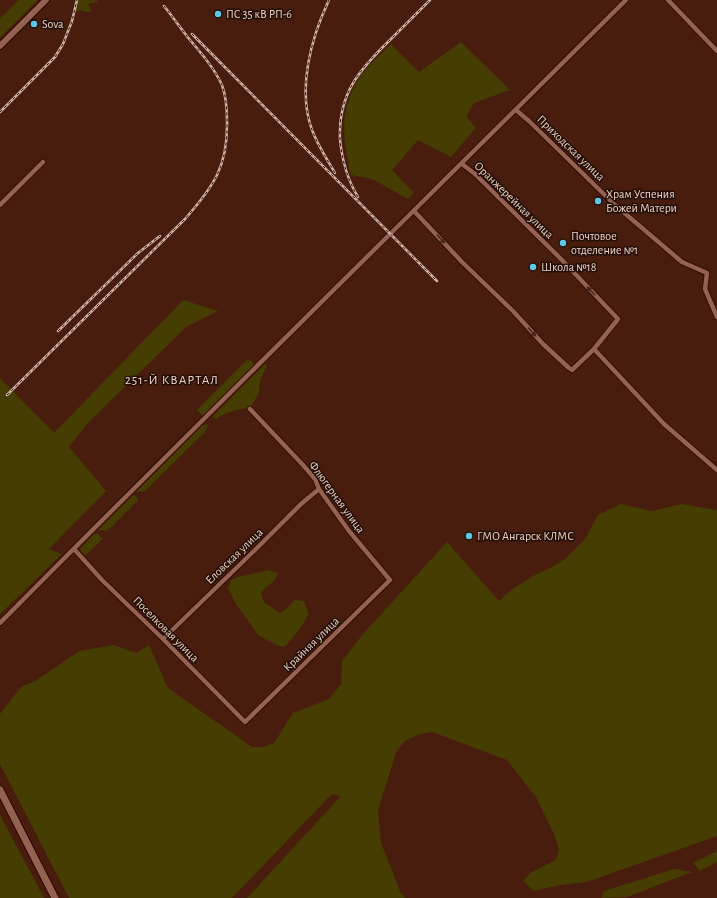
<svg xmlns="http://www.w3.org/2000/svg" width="717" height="898" font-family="'Alegreya Sans',sans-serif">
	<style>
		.green { fill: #453d02 }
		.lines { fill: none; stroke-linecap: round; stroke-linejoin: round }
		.minor-casing { stroke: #2c0400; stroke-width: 6 }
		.tertiary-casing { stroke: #2c0400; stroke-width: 8 }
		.secondary-casing { stroke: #2c0400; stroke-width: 9 }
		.minor { stroke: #946251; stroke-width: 4.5 }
		.tertiary { stroke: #946251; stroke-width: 6 }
		.secondary { stroke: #946251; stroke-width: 7 }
		.rail-casing { stroke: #d3b3a8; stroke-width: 2.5 }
		.rail { stroke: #210e07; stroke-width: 1; stroke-dasharray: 3; stroke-linecap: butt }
		.oneway { fill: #44271d }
		.poi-dot { fill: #5cc7e7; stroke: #210e07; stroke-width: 1.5 }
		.labels { text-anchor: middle; stroke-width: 3; stroke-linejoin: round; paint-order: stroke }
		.poi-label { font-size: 12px; fill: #efd2c8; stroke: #210e07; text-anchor: start }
		.street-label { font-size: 12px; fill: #efd2c8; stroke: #210e07 }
		.neighbourhood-label { font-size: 13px; letter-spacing: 1px; fill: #efd2c8; stroke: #210e07 }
	</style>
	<rect width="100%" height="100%" fill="#481d0d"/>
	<!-- green -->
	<path class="green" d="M19,0h19l-38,38v-20z
		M75,0h22v2l-9,2 4,7 -5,1 -7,-2 -4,2 -3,-1z
		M461,42l49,48 -36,13 -8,13 10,12 -25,29 -33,-17 -26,30 22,23 -6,6 -36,-20 -21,-4c-8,-36 -13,-64 9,-98 7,-11 21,-23 31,-33l28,28z
		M183,300l35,11 -32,16 -99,97 -18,23 37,44 -57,58 13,5 -62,60v-236l54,55z
		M247,360l5,1 2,5 -51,50 -6,-6z
		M265,364l2,1 -7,16 -1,12 -9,15c-13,1 -24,4 -34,11l-4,-2z
		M207,424l1,1 -4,8 -59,58 -8,1v-1l65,-65z
		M133,495l3,1 2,4 -31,31 -9,-1z
		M621,504l30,7 31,-7 35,6v326l-130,46 -27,3 -26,6 -11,-10 7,-8 26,-13 3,-10 -4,-14 -19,-39 -29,-37 -75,-28 -12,2 -15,7 -8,9 -19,60 3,33 19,48 5,7h-158l94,-102 -9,-2 -100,104h-163l-69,-134v-50l21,-27 16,-7 42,-29 34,-6 23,8 13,-8 19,43 84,59h11l11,-4 19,-30 36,-14 12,-15 1,-23 21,-27 84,-92 52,59 12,-11 22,-14 21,-10 12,-8 19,-19 13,-24z
		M94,534h5l1,3 3,1 -18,18 -5,-7z
		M269,570l9,3c-2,9 -12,13 -17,20l3,9 16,11 5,-3 10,-10 9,1c1,4 4,9 4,13 -1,7 -18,28 -24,33l-5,-1 -20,-10 -23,-32 -8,-16 3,-8 7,-3z
		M0,815l44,83h-44z
		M717,851v11l-17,9 -7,-8z
		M674,869l18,3 -65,25 -26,1 3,-7z"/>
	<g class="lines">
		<!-- minor casing -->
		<g class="minor-casing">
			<path id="minor" d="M668,0l49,51
				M516,110l13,11 86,84 67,57 25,11 -2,16 12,28
				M0,205l43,-43
				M414,211l48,51 51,49 30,33 26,24 3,2 22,-21 24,-30 -57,-60 -86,-85 -13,-10
				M594,349l70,75 53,46
				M74,549l28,31 61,59 82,83 145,-142 -41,-49 -30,-42 -4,-10 -12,-14 -53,-56
				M0,623c207,-209 417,-415 626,-623
				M163,639l94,-91 44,-44 18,-15"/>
		</g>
		<!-- tertiary casing -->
		<g class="tertiary-casing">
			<path id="tertiary" d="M0,46l46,-46"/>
		</g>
		<!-- secondary casing -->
		<g class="secondary-casing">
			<path id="secondary" d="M0,790l55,108"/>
		</g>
		<!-- minor -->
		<use href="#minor" class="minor"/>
		<!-- tertiary -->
		<use href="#tertiary" class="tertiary"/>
		<!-- secondary -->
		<use href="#secondary" class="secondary"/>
		<!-- rail casing -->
		<g class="rail-casing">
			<path id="rail" d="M329,0c-18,38 -32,89 -17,130 6,16 15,29 23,43
				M192,34l245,247
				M0,112l55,-55 8,-13 9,-23 5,-21
				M358,197c-11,-18 -16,-37 -18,-58 -2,-46 20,-70 51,-100 13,-13 26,-26 39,-39
				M58,331l80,-78 22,-17
				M7,395l178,-176c29,-33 43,-53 42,-98 0,-12 -1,-25 -5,-36 -8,-17 -20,-31 -32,-45 -9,-11 -17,-23 -26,-34"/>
		</g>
		<!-- rail -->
		<use href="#rail" class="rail"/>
	</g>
	<!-- one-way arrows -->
	<defs><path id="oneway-solid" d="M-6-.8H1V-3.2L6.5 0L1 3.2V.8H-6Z"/></defs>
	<g class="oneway">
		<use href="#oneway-solid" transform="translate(441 239) rotate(47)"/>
		<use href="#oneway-solid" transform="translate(591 291) rotate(-134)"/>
		<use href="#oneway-solid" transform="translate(532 332) rotate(48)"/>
	</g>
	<!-- markers -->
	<g class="poi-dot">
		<circle cx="218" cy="14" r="4"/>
		<circle cx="34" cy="24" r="4"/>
		<circle cx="598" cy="201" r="4"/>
		<circle cx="563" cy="243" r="4"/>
		<circle cx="533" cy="267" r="4"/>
		<circle cx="469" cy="536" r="4"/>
	</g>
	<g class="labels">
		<!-- poi labels -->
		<g class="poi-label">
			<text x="226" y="18">ПС 35 кВ РП-6</text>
			<text x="42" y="28">Sova</text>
			<text x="606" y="198">Храм Успения<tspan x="606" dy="14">Божей Матери</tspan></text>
			<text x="571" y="240">Почтовое<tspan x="571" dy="14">отделение №1</tspan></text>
			<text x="541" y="271">Школа №18</text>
			<text x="477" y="540">ГМО Ангарск КЛМС</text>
		</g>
		<!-- street labels -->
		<g class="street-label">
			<text transform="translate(571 148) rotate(44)" y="4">Приходская улица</text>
			<text transform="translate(514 200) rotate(44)" y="4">Оранжерейная улица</text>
			<text transform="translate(337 497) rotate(54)" y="4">Флюгерная улица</text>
			<text transform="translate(234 556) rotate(-44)" y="4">Еловская улица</text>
			<text transform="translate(166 629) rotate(45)" y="4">Поселковая улица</text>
			<text transform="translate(311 644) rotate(-44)" y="4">Крайняя улица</text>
		</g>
		<!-- neighbourhood labels -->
		<g class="neighbourhood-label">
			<text x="172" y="384">251-Й КВАРТАЛ</text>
		</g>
	</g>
</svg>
